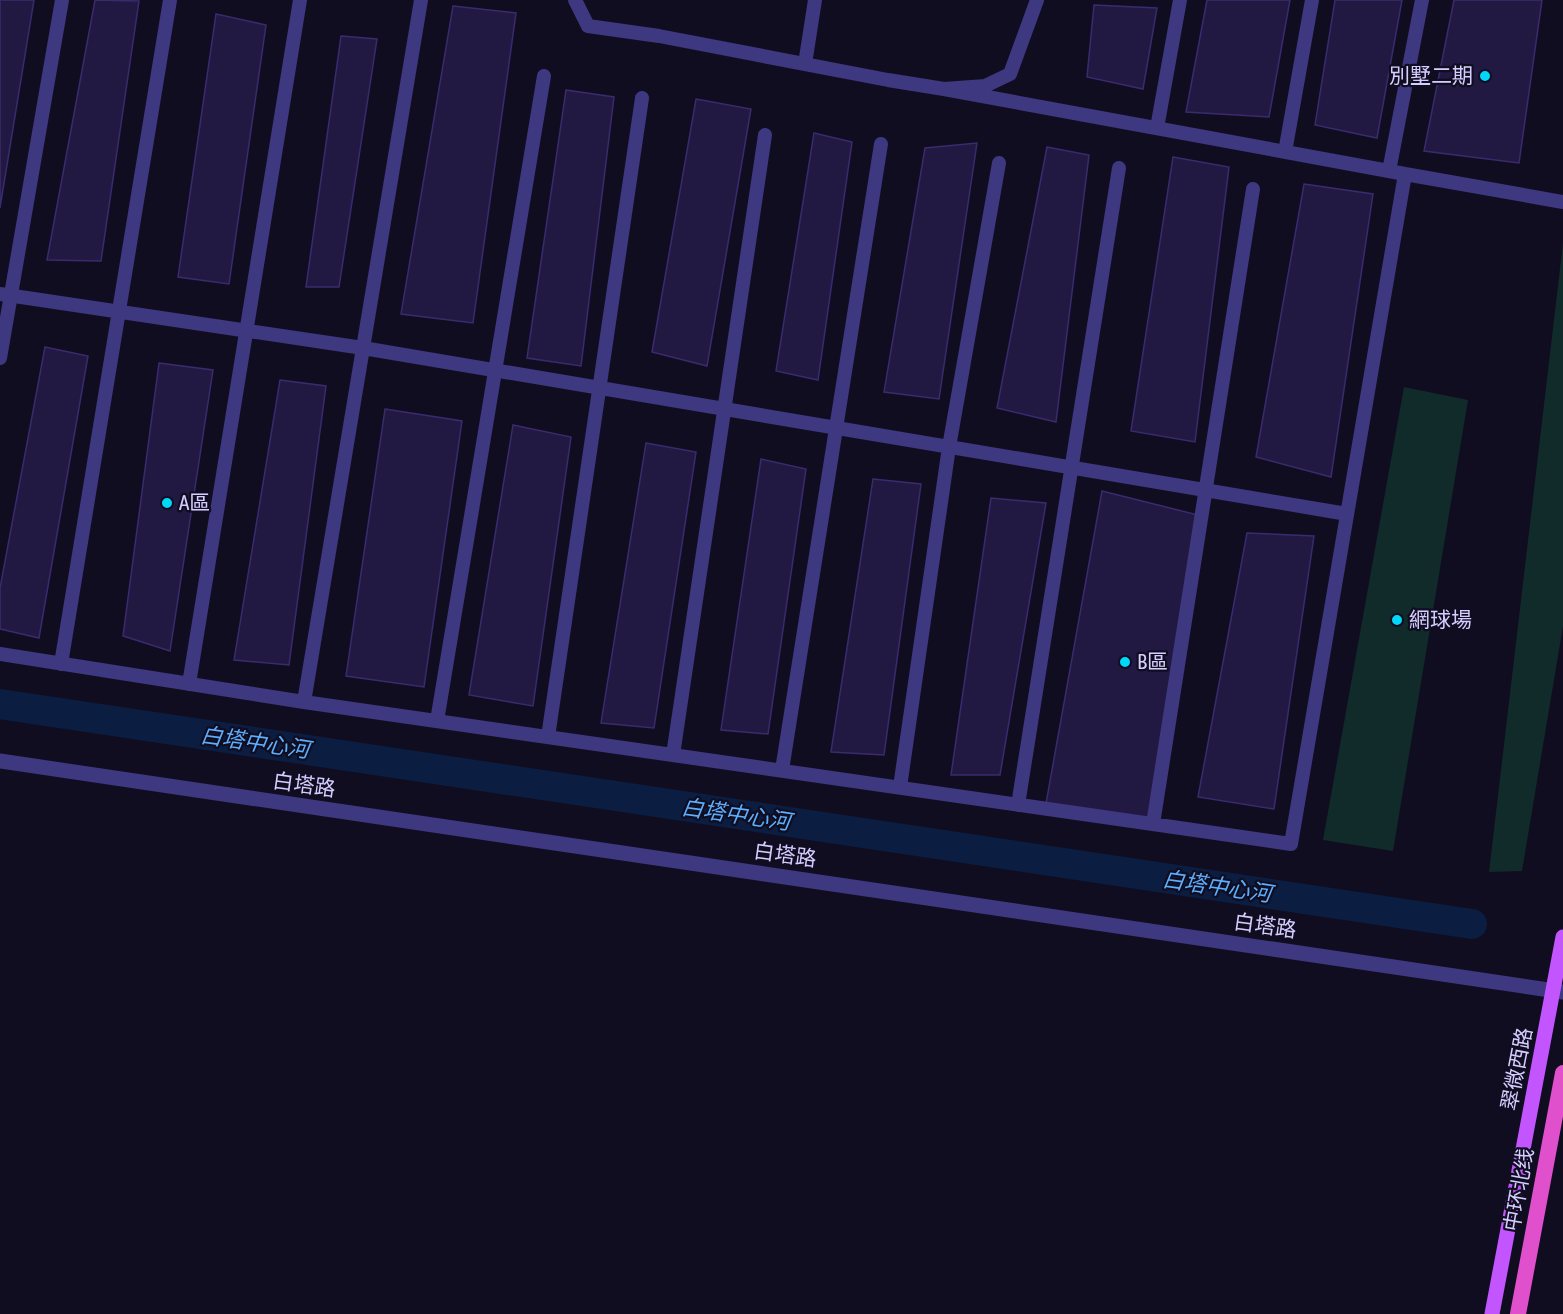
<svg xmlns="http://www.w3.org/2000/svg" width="1563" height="1314" font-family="'Asap Condensed','Noto Sans SC',sans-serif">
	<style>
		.green { fill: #102b2a }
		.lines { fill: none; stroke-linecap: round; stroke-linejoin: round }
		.canal { stroke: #0b1e42; stroke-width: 30 }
		.building { fill: #221942; stroke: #3a2b6e; stroke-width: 1.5 }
		.service { stroke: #3d3880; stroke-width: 14 }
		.minor { stroke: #3d3880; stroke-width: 15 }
		.primary { stroke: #c355fe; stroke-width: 15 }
		.trunk { stroke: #e04fcc; stroke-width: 16 }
		.poi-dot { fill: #01d8f7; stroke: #110d21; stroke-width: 2 }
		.labels { text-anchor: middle; stroke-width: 4.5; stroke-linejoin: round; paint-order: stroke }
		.poi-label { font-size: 21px; fill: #d4cdff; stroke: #110d21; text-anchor: start }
		.street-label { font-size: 21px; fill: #d4cdff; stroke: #110d21 }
		.water-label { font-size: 22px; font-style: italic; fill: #5baffe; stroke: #110d21 }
	</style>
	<rect width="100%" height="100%" fill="#110d21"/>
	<!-- green -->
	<path class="green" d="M1563,243v383l-41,245 -33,1z
		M1404,387l64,13 -75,451 -70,-11z"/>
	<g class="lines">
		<!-- canal -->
		<path class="canal" d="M0,704l1472,220"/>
	</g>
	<!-- building -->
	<path class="building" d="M0,0h34l-34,208z
		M95,0l44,1 -38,260 -54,-1z
		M1207,0h83l-21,117 -83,-5z
		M1335,0h67l-25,138 -62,-13z
		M1454,0h88l-23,163 -95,-12z
		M1094,5l63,3 -14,81 -56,-12z
		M453,6l63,7 -43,310 -72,-9z
		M216,14l50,11 -37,259 -51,-7z
		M341,36l36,3 -38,248h-33z
		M566,90l48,7 -33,269 -54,-8z
		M696,99l55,10 -44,257 -55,-14z
		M814,133l38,9 -34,238 -42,-9z
		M977,143l-38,256 -55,-7 41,-244z
		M1047,147l42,8 -33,267 -59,-14z
		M1173,157l56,10 -34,275 -64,-11z
		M1304,184l69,10 -42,283 -75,-20z
		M45,347l43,9 -49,282 -39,-9v-41z
		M159,363l54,7 -43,281 -47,-15z
		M280,380l46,6 -37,279 -55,-5z
		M385,409l77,12 -38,266 -78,-11z
		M513,425l58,12 -38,269 -64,-11z
		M646,443l50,9 -42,276 -53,-5z
		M761,459l45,10 -38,265 -47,-4z
		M873,479l48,5 -37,271 -53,-3z
		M1102,491l100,25 -49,308 -108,-15z
		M991,498l55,5 -46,272h-49z
		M1247,533l67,3 -40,273 -76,-12z"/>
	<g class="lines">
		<!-- service -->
		<path class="service" d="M575,0l13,26 71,10 229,44 56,9 41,-3 25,-12 27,-74
			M805,64l10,-64
			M1157,128l23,-128
			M1285,152l27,-152
			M1389,171l33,-171
			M1405,174l158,28
			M0,294l363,54 984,166
			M0,358l62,-358
			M0,654l304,48 117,-702
			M61,664l109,-664
			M189,684l111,-684
			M304,702l987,142 114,-670 -461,-85
			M437,721l107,-645
			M548,737l94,-639
			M673,755l92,-620
			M782,770l99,-626
			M900,787l49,-340 50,-284
			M1018,805l101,-637
			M1153,824l100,-635"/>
		<!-- minor -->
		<path class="minor" d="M0,761l1563,231"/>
		<!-- primary -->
		<path class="primary" d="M1492,1314l71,-377"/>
		<!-- trunk -->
		<path class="trunk" d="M1518,1314l45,-241"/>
	</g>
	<!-- markers -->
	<g class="poi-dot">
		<circle cx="1485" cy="76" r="6"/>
		<circle cx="167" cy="503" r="6"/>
		<circle cx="1397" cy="620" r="6"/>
		<circle cx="1125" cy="662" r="6"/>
	</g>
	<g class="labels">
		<!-- poi labels -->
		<g class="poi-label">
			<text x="1473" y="83" text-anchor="end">別墅二期</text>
			<text x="179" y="510">A區</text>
			<text x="1409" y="627">網球場</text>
			<text x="1137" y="669">B區</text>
		</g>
		<!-- street labels -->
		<g class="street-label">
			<text transform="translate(304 785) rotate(8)" y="7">白塔路</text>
			<text transform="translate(785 855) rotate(8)" y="7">白塔路</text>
			<text transform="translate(1265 926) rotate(8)" y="7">白塔路</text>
			<text transform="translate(1517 1069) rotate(-79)" y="7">翠微西路</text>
			<text transform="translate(1519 1190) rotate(-80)" y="7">中环北线</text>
		</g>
		<!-- water labels -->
		<g class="water-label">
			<text transform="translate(255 742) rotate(8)" y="8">白塔中心河</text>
			<text transform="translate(736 814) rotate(8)" y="8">白塔中心河</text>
			<text transform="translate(1217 886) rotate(8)" y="8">白塔中心河</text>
		</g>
	</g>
</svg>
